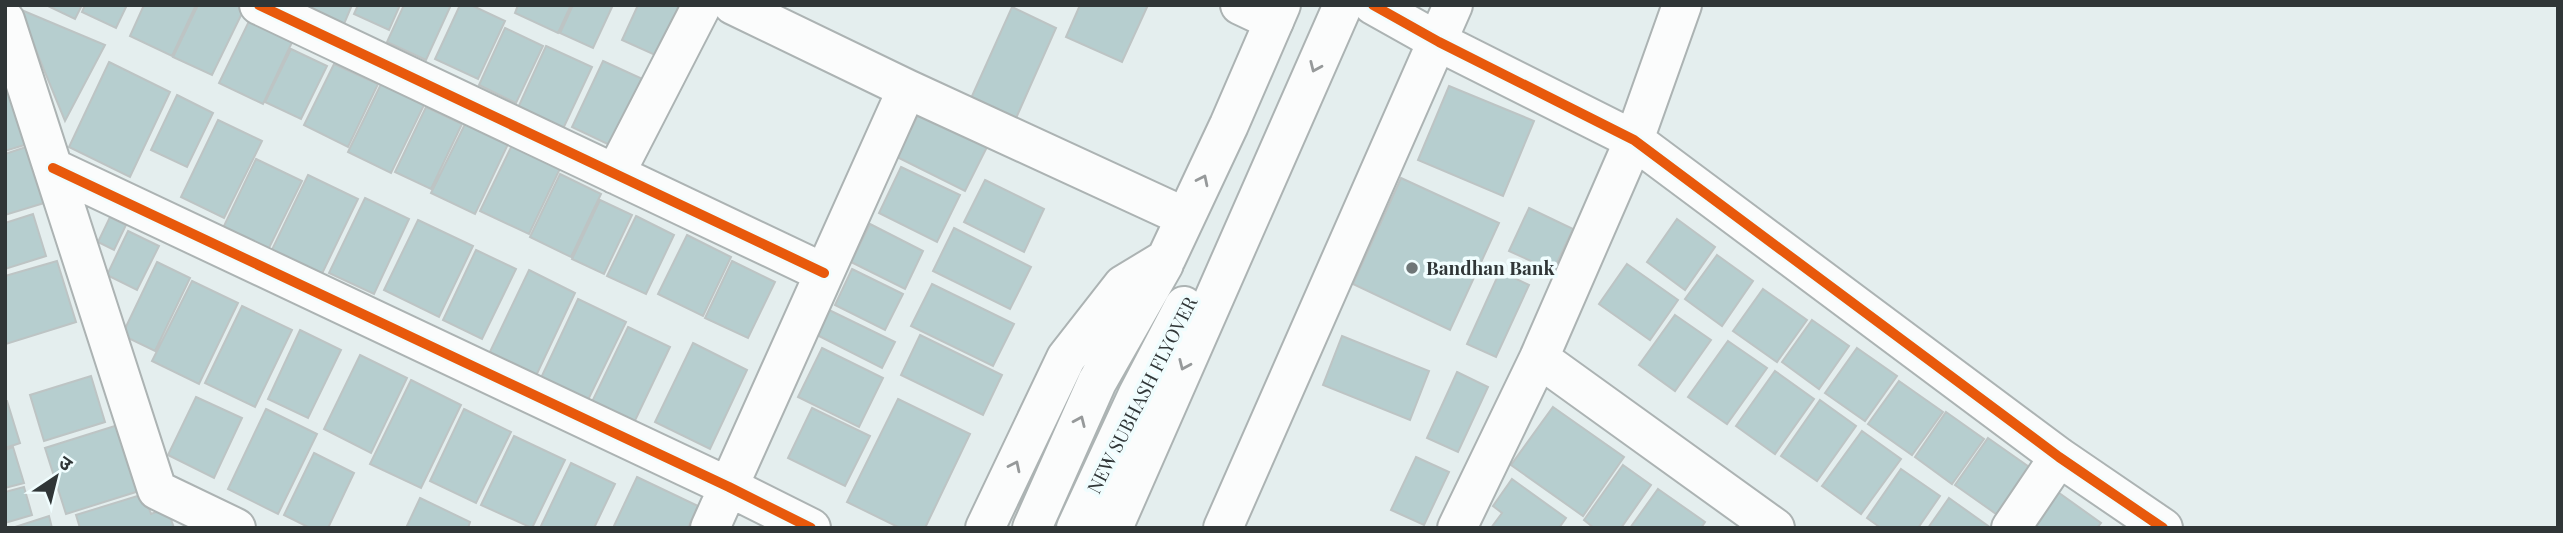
<svg xmlns="http://www.w3.org/2000/svg" width="2563" height="533" font-family="'Playfair Display','Noto Sans Devanagari',serif">
	<style>
		.building { fill: #b6cecf; stroke: #bdc4c4; stroke-width: 2 }
		.lines { fill: none; stroke-linecap: round; stroke-linejoin: round }
		.minor-casing { stroke: #acb3b3; stroke-width: 42 }
		.major-casing { stroke: #acb3b3; stroke-width: 42 }
		.minor { stroke: #fbfcfc; stroke-width: 38 }
		.major { stroke: #fbfcfc; stroke-width: 38 }
		.cycleway-casing { stroke: #f0fdfe; stroke-width: 15 }
		.cycleway { stroke: #e8590c; stroke-width: 10 }
		.oneway { stroke: #96999a }
		.poi-dot { fill: #6f7677; stroke: #f0fdfe; stroke-width: 2.5 }
		.labels { text-anchor: middle; stroke-width: 7; stroke-linejoin: round; paint-order: stroke }
		.poi-label { font-size: 19px; font-weight: bold; fill: #303637; stroke: #f0fdfe; text-anchor: start }
		.street-label { font-size: 19px; fill: #303637; stroke: #f0fdfe }
	</style>
	<rect width="100%" height="100%" fill="#e4eeee"/>
	<!-- building -->
	<path class="building" d="M46,5h36l-7,14z
		M85,5h42l-11,23 -34,-16z
		M144,5h52l-24,51 -42,-20z
		M198,5h48l-34,70 -39,-18z
		M306,5h46l-8,19z
		M358,5h42l-11,25 -35,-16z
		M404,5h47l-25,55 -39,-18z
		M460,5h11l34,16 -27,58 -43,-20z
		M518,5h53l-13,28 -43,-20z
		M573,5h40l-20,43 -33,-15z
		M638,5h51l-25,54 -42,-19z
		M1080,5h68l-26,57 -56,-25z
		M1012,7l44,21 -43,97 -45,-20z
		M19,9l86,36 -40,76z
		M252,15l43,21 -32,68 -44,-21z
		M505,28l38,18 -27,57 -37,-18z
		M546,46l46,21 -30,64 -45,-21z
		M291,49l36,17 -26,53 -36,-17z
		M603,61l46,21 -31,67 -46,-22z
		M109,62l61,30 -40,85 -61,-30z
		M334,64l44,20 -30,63 -44,-22z
		M381,84l43,21 -33,68 -43,-21z
		M1449,86l85,35 -31,75 -85,-36z
		M15,91l16,52 -26,8v-57z
		M177,95l36,18 -26,54 -36,-17z
		M426,107l36,17 -31,65 -36,-17z
		M921,109l68,34 -24,48 -68,-34z
		M218,120l44,21 -38,77 -43,-21z
		M466,122l43,20 -34,72 -44,-21z
		M517,135l48,23 -36,76 -49,-23z
		M26,147l18,56 -39,12v-61z
		M256,159l46,22 -34,69 -45,-22z
		M901,167l59,28 -23,47 -58,-29z
		M560,174l41,20 -30,63 -41,-20z
		M308,175l50,24 -40,83 -50,-24z
		M1401,178l98,45 -49,107 -97,-46z
		M985,180l59,29 -20,43 -60,-30z
		M365,198l44,21 -35,75 -45,-21z
		M600,200l32,15 -28,59 -32,-15z
		M1529,208l44,21 -20,42 -44,-20z
		M33,214l13,42 -41,13v-46z
		M636,216l38,19 -28,59 -39,-18z
		M110,217l16,8 -12,25 -16,-8z
		M1677,219l38,28 -30,43 -38,-28z
		M418,220l55,26 -34,71 -55,-27z
		M870,224l53,27 -18,38 -54,-27z
		M954,228l77,39 -21,42 -77,-38z
		M128,231l31,15 -22,44 -30,-15z
		M687,235l44,22 -28,59 -45,-22z
		M476,250l40,19 -34,70 -39,-19z
		M1717,255l36,26 -31,45 -37,-27z
		M57,261l19,61 -70,22 -1,-68z
		M732,261l43,21 -27,56 -43,-20z
		M157,262l33,16 -35,73 -33,-16z
		M1627,264l51,36 -28,40 -51,-36z
		M852,269l51,25 -18,36 -50,-25z
		M529,270l46,23 -40,85 -47,-22z
		M1500,271l29,14 -33,72 -29,-13z
		M192,281l46,22 -39,81 -47,-23z
		M932,284l82,40 -21,42 -82,-40z
		M1763,289l44,31 -30,42 -44,-31z
		M578,299l48,23 -39,80 -47,-22z
		M242,306l50,24 -37,77 -50,-24z
		M829,310l66,32 -13,26 -65,-33z
		M1675,315l36,25 -36,51 -36,-26z
		M1812,320l37,26 -30,43 -37,-27z
		M628,327l42,20 -39,82 -42,-21z
		M300,330l41,20 -33,68 -40,-19z
		M920,335l82,40 -19,40 -82,-40z
		M1342,336l87,35 -19,49 -87,-35z
		M1728,341l39,27 -40,56 -39,-27z
		M693,343l54,27 -37,79 -55,-27z
		M822,348l61,30 -24,49 -61,-30z
		M1857,348l40,28 -32,45 -40,-28z
		M360,355l47,23 -36,75 -47,-24z
		M1775,371l39,28 -39,55 -39,-28z
		M1457,372l31,15 -30,65 -31,-14z
		M91,376l14,46 -61,19 -14,-46z
		M411,380l50,25 -40,83 -51,-24z
		M1899,381l44,31 -31,43 -44,-31z
		M196,397l46,21 -28,60 -46,-23z
		M898,399l72,35 -45,94h-25l-53,-26z
		M1820,400l36,26 -39,55 -36,-25z
		M5,401h2l13,42 -15,5z
		M1553,407l71,50 -41,59 -72,-51z
		M812,408l58,28 -25,50 -57,-28z
		M266,409l51,25 -39,80 -50,-25z
		M464,409l47,23 -35,71 -46,-22z
		M1946,412l38,27 -32,45 -37,-27z
		M118,425l21,66 -73,23 -21,-66z
		M1862,431l39,28 -40,55 -39,-28z
		M514,436l51,24 -33,68 -51,-23z
		M1988,438l44,31 -33,47 -44,-31z
		M13,447l11,36 -19,5v-38z
		M314,453l40,20 -26,55h-18l-26,-13z
		M1416,457l33,15 -25,53 -33,-15z
		M571,463l44,21 -21,44h-54z
		M1623,465l28,20 -30,43h-27l-10,-8z
		M1901,469l39,27 -22,32h-37l-14,-10z
		M637,477l61,29 -10,22h-75z
		M1512,479l54,39 -7,10h-68l11,-15 -9,-7z
		M24,487l8,28 -27,8v-31z
		M1658,489l47,33 -4,6h-71z
		M2055,490l46,33 -4,5h-68z
		M144,494l7,20 16,-6 7,20h-94l-4,-13z
		M420,498l50,24 -2,6h-62z
		M1949,498l42,30h-63z
		M49,516l3,12h-40z"/>
	<g class="lines">
		<!-- minor casing -->
		<g class="minor-casing">
			<path id="minor" d="M259,5l565,268
				M733,5l174,84 278,128
				M1240,5l34,16
				M1373,5l66,37 195,98 425,317 104,71
				M5,20l152,470 79,38
				M53,168l676,319 82,41
				M615,174l87,-169
				M1539,358l236,170
				M710,528l197,-439
				M1223,528l230,-523
				M1457,528l82,-170 95,-218 48,-135
				M2011,528l48,-71"/>
		</g>
		<!-- major casing -->
		<g class="major-casing">
			<path id="major" d="M985,528l81,-170 57,-73 43,-26 63,-134 52,-120
				M1032,528l65,-146 67,-118
				M1076,528l62,-134 46,-88
				M1113,528l230,-523"/>
		</g>
		<!-- minor -->
		<use href="#minor" class="minor"/>
		<!-- major -->
		<use href="#major" class="major"/>
		<!-- cycleway casing -->
		<g class="cycleway-casing">
			<path id="cycleway" d="M259,5l565,268
				M1373,5l66,37 195,98 425,317 104,71
				M53,168l676,319 82,41"/>
		</g>
		<!-- cycleway -->
		<use href="#cycleway" class="cycleway"/>
	</g>
	<!-- one-way arrows -->
	<defs><path id="oneway-chevron" d="M-2-3.5L2.5 0L-2 3.5" fill="none" stroke-width="1.6" stroke-linecap="round" stroke-linejoin="round" transform="scale(1.75)"/></defs>
	<g class="oneway">
		<use href="#oneway-chevron" transform="translate(1315 67) rotate(114)"/>
		<use href="#oneway-chevron" transform="translate(1203 180) rotate(-64)"/>
		<use href="#oneway-chevron" transform="translate(1184 365) rotate(114)"/>
		<use href="#oneway-chevron" transform="translate(1080 421) rotate(-66)"/>
		<use href="#oneway-chevron" transform="translate(1015 466) rotate(-64)"/>
	</g>
	<!-- markers -->
	<circle class="poi-dot" cx="1412" cy="268" r="7"/>
	<g class="labels">
		<!-- poi labels -->
		<g class="poi-label">
			<text x="1426" y="275">Bandhan Bank</text>
		</g>
		<!-- street labels -->
		<g class="street-label">
			<text transform="translate(1142 395) rotate(-63)" y="7">NEW SUBHASH FLYOVER</text>
		</g>
	</g>
	<!-- border -->
	<rect width="2563" height="533" fill="none" stroke="#303637" stroke-width="14"/>
	<!-- north arrow -->
	<g transform="translate(56 477) rotate(35)" stroke="#f0fdfe" stroke-width="5" paint-order="stroke">
	<path d="M0-5L12 26L0 18L-12 26Z" fill="#303637"/>
	<text y="-10" font-size="19" font-weight="bold" text-anchor="middle" fill="#303637">उ</text>
	</g>
</svg>
